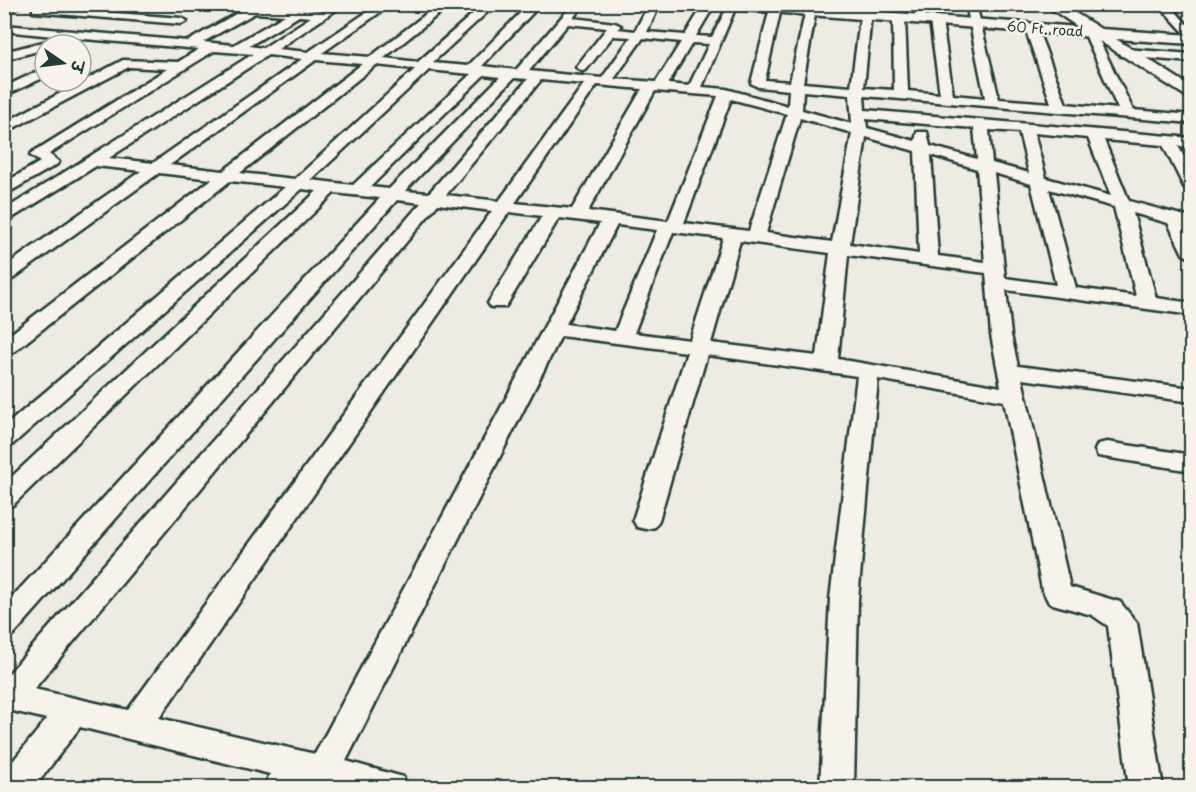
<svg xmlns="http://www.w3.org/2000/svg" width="1196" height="792" font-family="'Playpen Sans','Playpen Sans Deva',sans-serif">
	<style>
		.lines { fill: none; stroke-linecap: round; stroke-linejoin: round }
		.minor-casing { stroke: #1f3d34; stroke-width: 5 }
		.tertiary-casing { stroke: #1f3d34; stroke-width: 5 }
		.minor { fill: #f7f3e8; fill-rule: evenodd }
		.tertiary { fill: #f7f3e8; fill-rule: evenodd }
		.labels { text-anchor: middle; stroke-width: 5; stroke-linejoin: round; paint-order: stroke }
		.far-street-label { font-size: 14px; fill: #1f3d34; stroke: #f7f3e8 }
	</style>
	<rect width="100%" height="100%" fill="#eeece1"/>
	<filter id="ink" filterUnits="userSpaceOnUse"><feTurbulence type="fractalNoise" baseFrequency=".0167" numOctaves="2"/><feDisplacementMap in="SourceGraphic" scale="12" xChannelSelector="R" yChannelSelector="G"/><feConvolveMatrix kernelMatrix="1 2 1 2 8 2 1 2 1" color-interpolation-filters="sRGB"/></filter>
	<g filter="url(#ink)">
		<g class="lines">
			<!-- minor casing -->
			<g class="minor-casing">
				<path id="minor" d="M8,4h16l-20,9v-7z
					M187,4h50l84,7 11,-7h13l-67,45 30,3 71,-48h13l-70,49 48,4 69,-53h12l-67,54 34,4 66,-58h12l-64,59 36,3 61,-62h12l-59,62 34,4 57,-66h11l-11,14 42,5 6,3 -3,3 17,2 14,-27h11l-13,28 38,3 19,-31h11l-19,32 16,1 17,-33h8l-35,83 24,2 62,17 1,-16 -31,-3 -7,-4 20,-79h11l-17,76 25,2 17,-78h10l-14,79 48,4 11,-83h10l-8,84 30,2 -1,-72 6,-3 6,3 3,73 32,3 -10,-73 6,-3 6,3 11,74 32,3 -19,-94h10l23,95 52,4 -26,-75 6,-3 6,3 29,76 52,5 -34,-77 10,-2 39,80 59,5v8l-328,-27 1,14 327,28v9l-14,-1 14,25v21l-8,-5 -21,-42 -59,-5 25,61 63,17v11l-4,-1 4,7v24l-9,-5 -15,-31 -35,-10 23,85 36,5v12l-186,-25 5,45 7,31 174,22v14l-170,-23 48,208 50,15 17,21 26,165h-34l-21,-162 -16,-11 -43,-12 -7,-14 -38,-188 -126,-22 -20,220 -4,189h-34l10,-189 27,-223 -150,-21 -48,165 -4,7 -9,2 -9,-2 -4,-7 54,-168 -126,-16 -215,425 57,16 5,11h-84l-22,-6 -2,6h-36l6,-14 -190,-47 -46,61h-30v-16l43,-53 -43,-10v-30l417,-476 -24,-3 -383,434 -10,4v-32l376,-408 -46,-5 -321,312 -9,3v-24l313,-293 -15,-2 -290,256 -8,3v-21l281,-240 -55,-6 -219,173 -7,2v-17l208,-160 -53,-6 -148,107 -7,2v-15l137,-96 -45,-5 -92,57v-13l249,-156 -39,-3 -165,103 10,8 -3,3 -52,30v-12l36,-21 -10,-7 3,-3 134,-83 -38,-2 -125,66v-10l119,-63 55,2 21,-13 -126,-11 -1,4 -27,3v4l-41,11v-8l59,-15 -59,-6v-6l184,16 53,-30zM255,13l30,2 -51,30 -31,-3zM299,16l12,1 -48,31 -14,-2zM568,24l39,4 -31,39 6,4 4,-1 27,-34 18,1 -29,41 -73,-7zM643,38l38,4 -25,40 -42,-3zM692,43l17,1 -20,42 -21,-2zM268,55l34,4 -149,104 -44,-5zM316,60l46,4 -139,107 -53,-6zM376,65l39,4 -120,110 -55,-6zM429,70l42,4 -118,111 -42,-5zM484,75l16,2 -111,112 -19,-2zM514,78l14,1 -99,114 -24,-2zM541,80l43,4 -85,117 -53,-6zM597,85l45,4 -70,120 -57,-6zM655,91l63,5 -50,125 -80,-10zM803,91l47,4 2,29 -50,-14zM731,99l56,15 -38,117 -65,-8zM800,118l52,15 -20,109 -66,-9zM866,119l108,9 3,31 -47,-13 -3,-14h-10l-2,9 -48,-13zM989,130l30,2 10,41 -37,-10zM1034,133l54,5 23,58 -65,-18zM866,137l49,14 4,103 -69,-10zM931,155l46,14 8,93 -47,-6zM994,173l37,11 25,101 -51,-7zM1049,189l65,18 22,89 -60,-8zM438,204l54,7 -364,499 -94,-21zM509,212l33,4 -54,87 3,4h14l3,-4 51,-85 41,5 -285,531 -156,-36zM617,225l40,5 -42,101 -49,-7zM673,232l50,6 -33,102 -56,-7zM740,241l90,12 -13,103 -106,-13zM848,255l138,18 5,62 10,52 -163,-28z
					M915,4h10v18l-10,-2z
					M1158,4h11l23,26v11z
					M37,7l144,11 6,3 -6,3 -148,-12v-4z
					M1125,49l67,5v8l-71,-6 -2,-3z
					M45,68v9l-41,19v-9z
					M1107,442l85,13v16l-94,-15 -3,-6 3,-6z"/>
			</g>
			<!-- tertiary casing -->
			<g class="tertiary-casing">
				<path id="tertiary" d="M712,4h67l299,23 -34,-23h17l40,25 91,6v9l-76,-5 76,48v13l-99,-63 -375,-29z"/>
			</g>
			<!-- minor -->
			<use href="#minor" class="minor"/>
			<!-- tertiary -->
			<use href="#tertiary" class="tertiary"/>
		</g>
	</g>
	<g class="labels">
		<!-- far-street labels -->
		<g class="far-street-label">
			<text transform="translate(1045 29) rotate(4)" y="5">60 Ft. road</text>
		</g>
	</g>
	<!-- margin -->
	<rect width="1196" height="792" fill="none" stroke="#f7f3e8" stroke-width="24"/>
	<rect x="12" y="12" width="1172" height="768" fill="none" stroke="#1f3d34" stroke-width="2" filter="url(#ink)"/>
	<!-- north arrow -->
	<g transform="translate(63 63) rotate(104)"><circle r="28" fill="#f7f3e8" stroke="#a1aaa0" stroke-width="1.5"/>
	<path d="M0-4.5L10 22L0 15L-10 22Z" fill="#1f3d34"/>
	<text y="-9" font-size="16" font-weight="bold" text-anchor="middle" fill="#1f3d34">उ</text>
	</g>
</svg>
